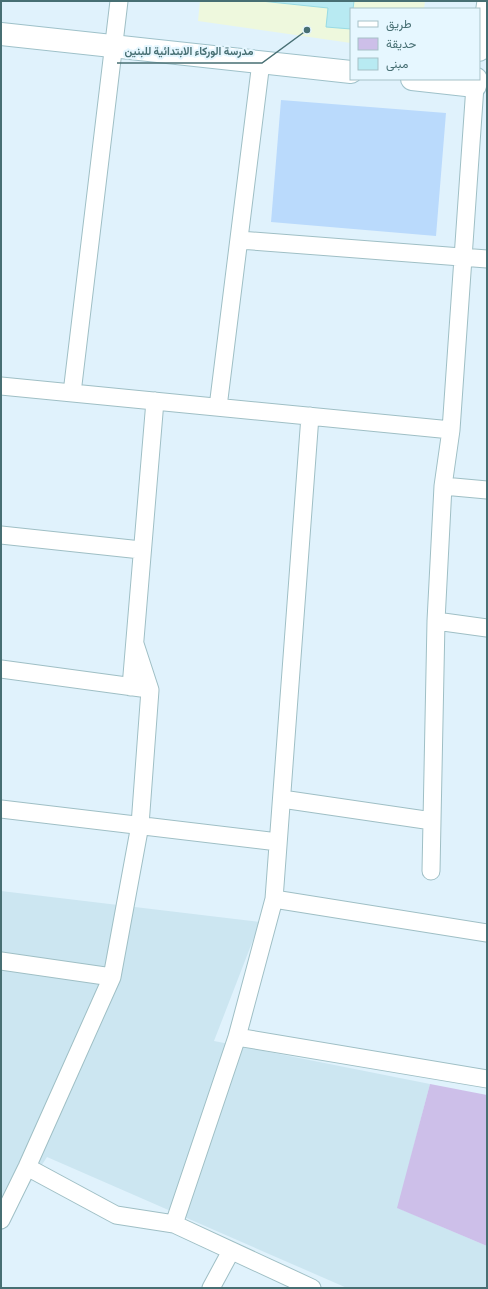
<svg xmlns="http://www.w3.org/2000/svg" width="488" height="1289" font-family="'PT Sans Narrow',Vazirmatn,sans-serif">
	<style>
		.residential { fill: #cce6f1 }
		.education { fill: #eef8dd }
		.green { fill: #cdbfe9 }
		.sand { fill: #badafc }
		.building { fill: #b8eaf2; stroke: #98dbe4 }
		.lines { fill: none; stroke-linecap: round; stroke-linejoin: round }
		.street-casing { stroke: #9fbfc5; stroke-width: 19 }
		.secondary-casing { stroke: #9ec1c9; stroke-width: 24 }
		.street { stroke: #fff; stroke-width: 17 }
		.secondary { stroke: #fff; stroke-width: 22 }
		.leader { fill: none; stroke: #476f73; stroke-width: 1.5 }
		.callout-dot { fill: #476f73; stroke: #e6f7ff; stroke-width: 1.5 }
		.callout-label { font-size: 11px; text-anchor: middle; font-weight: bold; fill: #476f73; stroke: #e6f7ff; stroke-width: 4; stroke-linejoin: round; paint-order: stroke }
	</style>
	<rect width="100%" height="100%" fill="#e0f2fc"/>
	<!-- residential -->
	<path class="residential" d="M1,891l259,31 -46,119 216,43 -32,124 89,38v42h-140l-300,-131 -46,71z"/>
	<!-- education -->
	<path class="education" d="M200,1h225l-1,8h-73v34l-153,-22z"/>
	<!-- green -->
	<path class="green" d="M430,1084l57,11v151l-90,-38z"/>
	<!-- sand -->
	<path class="sand" d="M281,100l165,13 -10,123 -165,-14z"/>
	<!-- building -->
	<path class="building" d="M261,1h93l-1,8h-2v20l-25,-2 2,-19z"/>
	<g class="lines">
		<!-- street casing -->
		<g class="street-casing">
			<path id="street" d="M480,41l6,-40
				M239,240l248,19
				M1,386l450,44
				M72,393l47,-392
				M218,407l43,-345
				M443,486l44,4
				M1,535l140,15
				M436,621l51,7
				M1,669l140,19
				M131,687l24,-286
				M282,799l150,22 -1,50
				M1,809l277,33
				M432,821l4,-200 7,-135 8,-56 24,-344
				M274,899l213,34
				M1,961l111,16
				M237,1037l250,42
				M27,1167l89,48 58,9 138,64
				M1,1220l26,-53 85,-190 28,-152 10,-135 -15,-46
				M174,1224l63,-187 37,-138 36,-483
				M211,1288l20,-37"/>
		</g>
		<!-- secondary casing -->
		<g class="secondary-casing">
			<path id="secondary" d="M1,34l350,38
				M479,50l1,-9
				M412,79l63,7 1,-7"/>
		</g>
		<!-- street -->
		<use href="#street" class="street"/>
		<!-- secondary -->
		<use href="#secondary" class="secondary"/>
	</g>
	<!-- callouts -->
	<path class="leader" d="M307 30L262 63H117"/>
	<circle class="callout-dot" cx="307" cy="30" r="4"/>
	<g class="callout-label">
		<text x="189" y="55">مدرسة الوركاء الابتدائية للبنين</text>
	</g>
	<!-- border -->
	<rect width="488" height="1289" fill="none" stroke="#476f73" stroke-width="4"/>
	<!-- legend -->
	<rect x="350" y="8" width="130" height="72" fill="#e6f7ff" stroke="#a6c1c7"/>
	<rect x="358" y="21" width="20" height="6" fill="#ffffff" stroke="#a6c1c7"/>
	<text x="386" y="28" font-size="12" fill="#476f73">طريق</text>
	<rect x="358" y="38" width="20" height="12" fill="#cdbfe9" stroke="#a6c1c7"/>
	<text x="386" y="48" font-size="12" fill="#476f73">حديقة</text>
	<rect x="358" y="58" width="20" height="12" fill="#b8eaf2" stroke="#a6c1c7"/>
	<text x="386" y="68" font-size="12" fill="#476f73">مبنى</text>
</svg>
